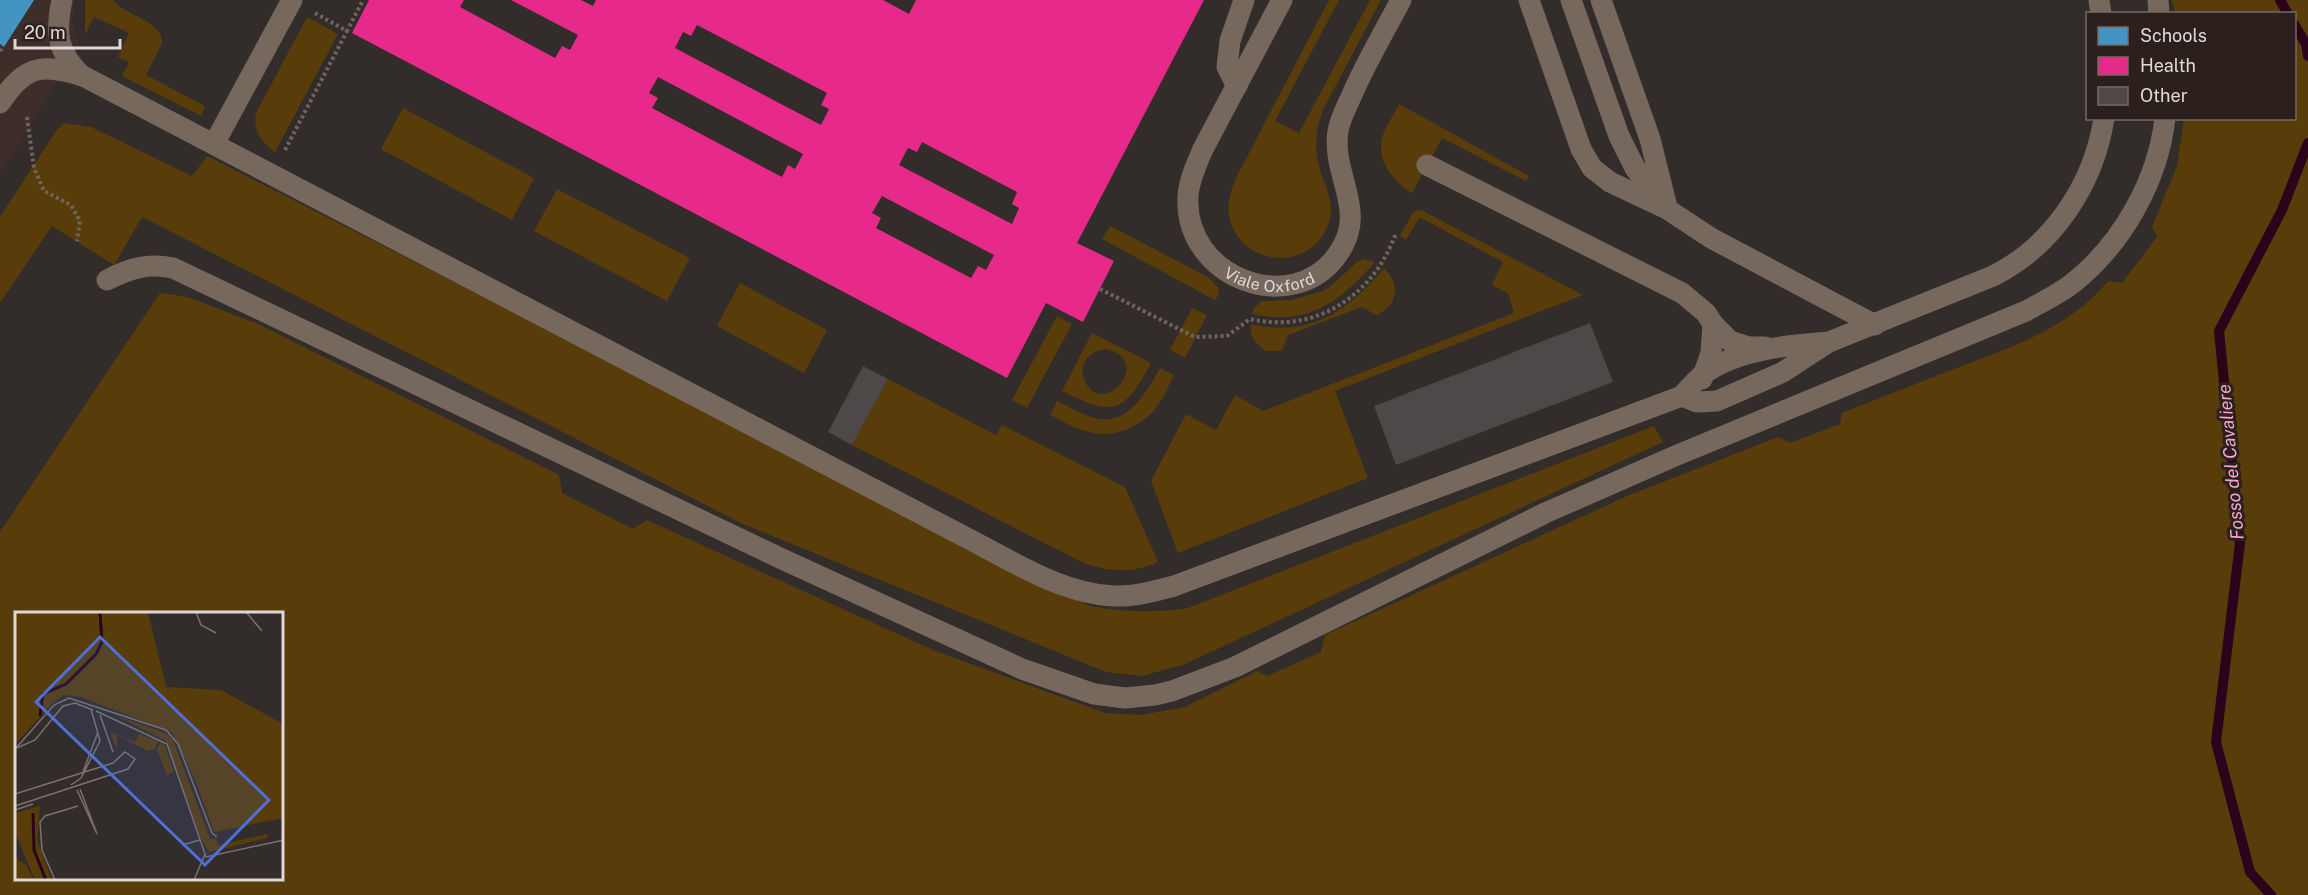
<svg xmlns="http://www.w3.org/2000/svg" width="2308" height="895" font-family="'Public Sans',sans-serif">
	<style>
		.built { fill: #3f2d29 }
		.green { fill: #583d0a; fill-rule: evenodd }
		.schools { fill: #4393c3 }
		.health { fill: #e7298a; fill-rule: evenodd }
		.lines { fill: none; stroke-linecap: round; stroke-linejoin: round }
		.stream { stroke: #29041a; stroke-width: 10 }
		.building { fill: #4e4848 }
		.path { stroke: #6f655f; stroke-width: 4; stroke-dasharray: 3 3; stroke-linecap: butt }
		.lane { stroke: #77685e; stroke-width: 21 }
		.labels { text-anchor: middle; stroke-width: 6; stroke-linejoin: round; paint-order: stroke }
		.street-label { font-size: 16px; fill: #e0d8d6; stroke: #2c201d }
		.water-label { font-size: 18px; font-style: italic; fill: #f6a6d0; stroke: #2c201d }
		.inset-river { fill: none; stroke: #29041a; stroke-width: 3 }
		.inset-road { fill: none; stroke: #78716f; stroke-width: 1.5 }
		.view { fill: #4e70d8; fill-opacity: 0.15; stroke: #4e70d8; stroke-width: 3 }
		.inset-edge { fill: none; stroke: #e0d8d6; stroke-width: 3 }
	</style>
	<rect width="100%" height="100%" fill="#322c2a"/>
	<!-- built -->
	<path class="built" d="M0,0h75l-2,23 6,24 -79,127z"/>
	<!-- green -->
	<path class="green" d="M85,0h28c11,16 50,20 49,43l-16,32 59,31 -4,10 -79,-40 7,-14 -11,-5 11,-24 -35,-16 -9,18z
		M1329,0h10l-64,121 24,12 71,-133h11l-57,108c-7,17 -10,35 -6,54 6,28 23,44 5,73 -24,37 -82,27 -93,-15 -4,-16 1,-30 7,-44z
		M2172,0h136v895h-2308v-363l160,-239 28,4 70,27 301,151 3,18 71,36 14,-9 286,130 172,63 36,2 44,-8 72,-36 10,5 54,-24 4,-17 302,-139 151,-59 12,6 50,-19 2,-11c37,-15 74,-29 112,-44 55,-21 116,-41 154,-88l14,2 35,-46 -5,-10 25,-61 7,-47 110,-1v-104l-119,-1zM16,613h266v265h-266z
		M307,17l31,17 -63,118c-14,-11 -22,-21 -19,-39z
		M1399,104l130,72 -3,5 -84,-43 -30,55c-18,-10 -36,-33 -30,-55 3,-12 12,-23 17,-34z
		M403,108l131,70 -22,42 -131,-71z
		M64,123l27,4 101,49 15,-20 883,450c33,6 65,7 98,2l466,-182 9,16 -478,222 -43,12 -36,-4 -363,-148 -601,-307 -28,48 -62,-39 -52,77v-86l56,-86z
		M557,189l133,69 -23,43 -133,-70z
		M1417,210h4l162,85 -248,96 33,87 -190,75 -27,-72 35,-67 30,16 19,-35 28,16 251,-98 -6,-20 -16,-8 11,-23 -82,-44 -3,2 -12,20 -6,-4 12,-22z
		M1110,226l98,51 11,11 -1,8 -3,4 -113,-61z
		M1364,259l11,3c-36,41 -67,64 -123,52l3,-7 7,-6 29,-1 32,-9 9,-6 26,-24z
		M1384,268c17,16 14,38 -8,47l-14,-8 -74,28 -6,16h-16c-10,-8 -17,-14 -15,-27 59,14 97,-13 133,-56z
		M740,283l87,47 -23,43 -87,-47z
		M1192,308l15,7 -22,43 -15,-8z
		M1057,316l15,8 -45,84 -15,-8z
		M1092,333l59,30c-27,51 -38,54 -89,28zM1104,349c54,9 -4,74 -20,30 -6,-15 5,-27 20,-30z
		M1160,368l14,7c-5,10 -9,20 -15,29 -15,22 -45,35 -70,28 -14,-3 -26,-11 -39,-17l7,-14c11,5 22,12 34,16 36,12 55,-24 69,-49z
		M888,379l108,56 6,-10 123,62 33,75c-24,11 -47,10 -72,2l-234,-119z"/>
	<!-- schools -->
	<path class="schools" d="M0,0h34l-30,47 -4,-3z"/>
	<!-- health -->
	<path class="health" d="M369,0h95l-4,7 95,51 7,-12 8,4 8,-15 -67,-35h70l12,6 3,-6h287l26,14 7,-14h288l-127,243 37,18 -31,61 -37,-19 -39,75 -655,-345zM697,25l130,68 -6,12 8,4 -8,16 -146,-77 8,-16 8,4zM658,77l145,77 -8,15 -7,-4 -6,12 -130,-69 6,-10 -9,-5zM922,142l95,50 -5,12 7,4 -7,16 -113,-59 9,-17 9,4zM882,196l112,59 -8,15 -8,-4 -7,12 -95,-50 5,-10 -9,-5z"/>
	<g class="lines">
		<!-- stream -->
		<path class="stream" d="M2280,0l8,14
			M2294,24l12,20 2,12
			M2271,895l-21,-23 -34,-130 24,-199 -21,-212 63,-121 26,-67"/>
	</g>
	<!-- building -->
	<path class="building" d="M1590,323l23,59 -217,83 -22,-59z
		M863,366l25,13 -36,66 -24,-13z"/>
	<g class="lines">
		<!-- path -->
		<path class="path" d="M315,13l32,18 16,-31
			M0,51l3,-5
			M27,117l7,51 10,23 27,14 9,16 -3,20
			M285,150l62,-119
			M1100,289l95,48 32,-1 23,-17c52,12 99,-9 129,-52 7,-10 12,-22 17,-33"/>
		<!-- lane -->
		<g class="lane">
			<path d="M62,0c-7,33 -5,52 20,76"/>
			<path id="s1" d="M1282,0l-79,149c-6,14 -14,31 -15,47 -5,82 105,123 150,58 31,-44 -7,-78 0,-123 2,-12 8,-23 13,-34 14,-33 33,-65 50,-97"/>
			<path d="M1529,0l52,149 11,19 18,14 57,27 44,29 164,87"/>
			<path d="M1571,0l48,136 16,32 30,39"/>
			<path d="M1601,0l49,139 16,64"/>
			<path d="M2099,0l2,14"/>
			<path d="M2158,0l1,14"/>
			<path d="M1237,86l-10,-19 3,-26 14,-41"/>
			<path d="M0,103c25,-38 42,-40 83,-27l884,462c45,23 95,56 147,58 20,1 41,-5 60,-10l508,-190c7,-8 15,-17 23,-23 34,-24 85,-28 124,-31"/>
			<path d="M214,144l78,-144"/>
			<path d="M1427,165l255,128 24,20 7,11 17,17 19,6h16"/>
			<path d="M107,280c23,-12 41,-17 66,-12l609,291 240,110 72,25 31,4 30,-3 17,-4 63,-24 310,-154 130,-57 351,-145c16,-9 33,-17 47,-28 49,-39 85,-102 92,-165"/>
			<path d="M1702,379l9,-26 2,-29"/>
			<path d="M1682,396l15,6 20,-1 66,-29 46,-30 164,-66c60,-30 101,-92 111,-158"/>
		</g>
	</g>
	<g class="labels">
		<!-- street labels -->
		<g class="street-label">
			<text dy="6" stroke="none"><textPath href="#s1" startOffset="352">Viale Oxford</textPath></text>
		</g>
		<!-- water labels -->
		<g class="water-label">
			<text transform="translate(2231 462) rotate(-95)" y="6">Fosso del Cavaliere</text>
		</g>
	</g>
	<!-- overview -->
	<g transform="translate(15 612)">
		<rect width="268" height="268" fill="#322c2a"/>
		<path d="M0,0h133l18,75 55,3 62,34v94l-69,14 -18,-50 -24,-50 -91,-35 -17,-2 -10,7 -39,42zM100,103l50,18 8,7 37,99 6,-1 2,7 49,-11 1,4 -59,14 -8,-13 -35,-98zM95,120l25,10 4,-8 19,7 -3,8 -7,2 -31,-16v15zM145,130l5,4 9,26 -7,3 -10,-25zM25,194l-3,34 15,40h-17l-20,-48v-19zM0,239l3,9 8,5 8,15h-19z" fill="#583d0a"/>
		<path class="inset-river" d="M25,104l3,-22 23,-10 30,-30 6,-12 -2,-30M18,201l1,37 12,30"/>
		<path class="inset-road" d="M181,0l5,13 15,8M231,0l16,19M81,99l71,33 39,113 78,-17M85,103l13,37M1,136l38,-43 15,-7 97,32 12,14 34,89 5,4M2,136l18,-8 28,-34 12,-3 18,7M68,160l15,-40M56,173l10,-7 19,-37 -9,-32M62,178l20,44 -17,-45M0,182l98,-31 12,-11 10,7 -7,10 -113,37M0,198l18,-6M167,233l18,-5M40,268l-13,-30 -2,-28 5,-6 33,-10M179,268l11,-26"/>
		<path class="view" d="M85,25l169,163 -64,65 -169,-163z"/>
		<rect width="268" height="268" class="inset-edge"/>
	</g>
	<!-- legend -->
	<rect x="2086" y="12" width="210" height="108" fill="#2c201d" stroke="#746a67" stroke-width="1.5"/>
	<rect x="2098" y="27" width="30" height="18" fill="#4393c3" stroke="#746a67" stroke-width="1.5"/>
	<text x="2140" y="42" font-size="18" fill="#e0d8d6">Schools</text>
	<rect x="2098" y="57" width="30" height="18" fill="#e7298a" stroke="#746a67" stroke-width="1.5"/>
	<text x="2140" y="72" font-size="18" fill="#e0d8d6">Health</text>
	<rect x="2098" y="87" width="30" height="18" fill="#4e4848" stroke="#746a67" stroke-width="1.5"/>
	<text x="2140" y="102" font-size="18" fill="#e0d8d6">Other</text>
	<!-- scale -->
	<path d="M15 39v9h105v-9" fill="none" stroke="#e0d8d6" stroke-width="3"/>
	<text x="24" y="39" font-size="18" fill="#e0d8d6" stroke="#2c201d" stroke-width="4.5" paint-order="stroke">20 m</text>
</svg>
